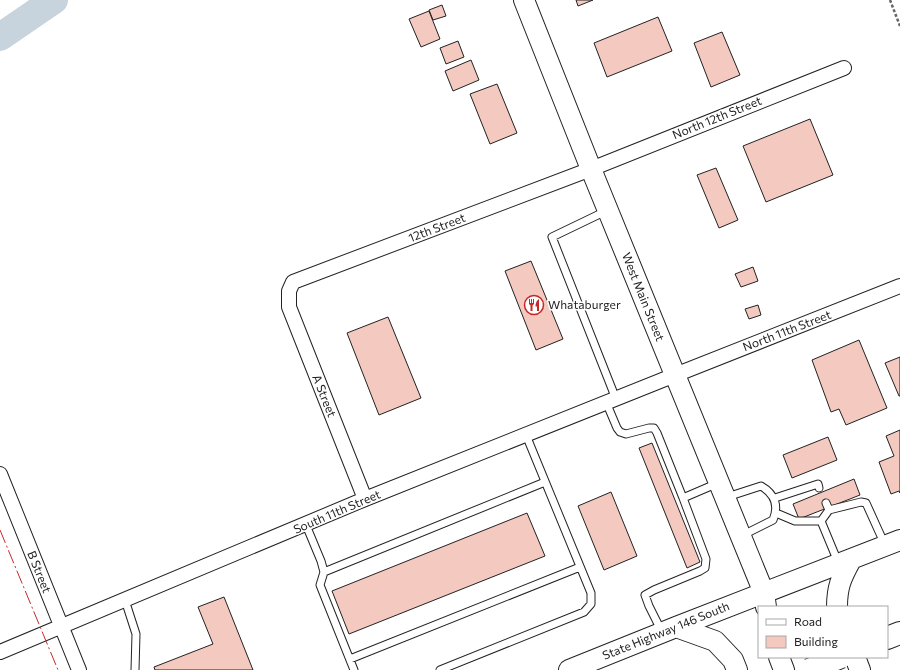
<svg xmlns="http://www.w3.org/2000/svg" width="900" height="670" font-family="Commissioner,sans-serif">
	<style>
		.lines { fill: none; stroke-linecap: round; stroke-linejoin: round }
		.river { stroke: #c7d3dd; stroke-width: 28 }
		.building { fill: #f3c9c0; stroke: #222 }
		.lane-casing { stroke: #222; stroke-width: 9 }
		.street-casing { stroke: #222; stroke-width: 16 }
		.secondary-casing { stroke: #222; stroke-width: 22 }
		.highway-casing { stroke: #222; stroke-width: 24 }
		.path { stroke: #646464; stroke-width: 2.5; stroke-dasharray: 3 2; stroke-linecap: butt }
		.lane { stroke: #fff; stroke-width: 7 }
		.street { stroke: #fff; stroke-width: 14 }
		.secondary { stroke: #fff; stroke-width: 20 }
		.highway { stroke: #fff; stroke-width: 22 }
		.highway-bridge-casing { stroke: #222; stroke-width: 24; stroke-linecap: butt }
		.highway-bridge { stroke: #fff; stroke-width: 22 }
		.power { stroke: #c62828; stroke-width: 1; stroke-dasharray: 14 3 2 3; stroke-linecap: butt }
		.labels { text-anchor: middle; stroke-width: 3; stroke-linejoin: round; paint-order: stroke }
		.street-label { font-size: 12px; fill: #222; stroke: #fff }
		.poi-label { font-size: 12px; fill: #222; stroke: #fff; text-anchor: start }
	</style>
	<rect width="100%" height="100%" fill="#fff"/>
	<g class="lines">
		<!-- river -->
		<path class="river" d="M0,37l54,-37"/>
	</g>
	<!-- building -->
	<path class="building" d="M576,0h17l-15,6z
		M442,5l4,11 -13,4 -4,-10z
		M429,11l11,28 -19,8 -12,-28z
		M658,17l14,34 -65,26 -13,-34z
		M722,32l18,43 -29,12 -17,-44z
		M458,41l6,16 -18,7 -6,-16z
		M471,60l8,20 -26,11 -8,-20z
		M497,84l20,49 -27,11 -20,-50z
		M810,119l23,56 -67,27 -23,-56z
		M716,168l22,52 -19,8 -22,-53z
		M531,261l32,78 -27,11 -31,-79z
		M753,267l5,14 -17,6 -6,-13z
		M758,305l3,10 -12,4 -4,-10z
		M388,317l33,81 -42,17 -32,-82z
		M859,340l28,68 -41,17 -7,-16 -8,3 -19,-52z
		M900,357v39h-1l-14,-33z
		M900,430v63l-1,-2 -8,3 -12,-32 15,-6 -8,-20z
		M828,437l9,23 -45,18 -9,-23z
		M652,443l48,119 -13,6 -48,-120z
		M854,479l6,16 -61,24 -6,-15z
		M611,492l26,64 -33,14 -26,-64z
		M527,513l18,43 -196,78 -17,-43z
		M224,597l29,73h-98l-1,-3 59,-23 -15,-37z"/>
	<g class="lines">
		<!-- lane casing -->
		<g class="lane-casing">
			<path id="lane" d="M606,211l-54,26 64,162
				M606,402l11,26 3,4 6,2 23,-6h5l3,5 26,65 35,-15
				M727,497l34,-11c14,8 18,20 12,34l-32,16
				M775,498l43,-14 1,4
				M826,503l3,7 -8,11 17,41
				M829,510l32,-8 5,1 19,42
				M776,513l19,8h26
				M306,525l15,36 3,11 -4,13 34,85
				M324,572l221,-90
				M125,600l11,34 -1,36
				M662,632l-13,-26 -4,-11 9,-5 46,-19 5,-3 1,-9 -23,-61
				M350,659l230,-92
				M440,670l144,-58 7,-8v-11l-65,-158"/>
		</g>
		<!-- street casing -->
		<g class="street-casing">
			<path id="street" d="M0,474l79,196
				M365,499l-76,-192v-16l4,-9 298,-113 253,-101
				M0,652l365,-153 310,-124 225,-89"/>
		</g>
		<!-- secondary casing -->
		<g class="secondary-casing">
			<path id="secondary" d="M524,0l67,169 173,424 2,14
				M837,607c0,-20 4,-29 14,-47
				M676,627l39,14 18,19 4,10
				M779,657l5,13
				M855,657l5,13
				M569,670l107,-43 224,-87"/>
		</g>
		<!-- highway casing -->
		<g class="highway-casing">
			<path id="highway" d="M887,638l13,-5"/>
		</g>
		<!-- path -->
		<path class="path" d="M890,0l10,26"/>
		<!-- lane -->
		<use href="#lane" class="lane"/>
		<!-- street -->
		<use href="#street" class="street"/>
		<!-- secondary -->
		<use href="#secondary" class="secondary"/>
		<!-- highway -->
		<use href="#highway" class="highway"/>
		<!-- highway-bridge casing -->
		<g class="highway-bridge-casing">
			<path id="highway-bridge" d="M809,670l32,-13"/>
		</g>
		<!-- highway-bridge -->
		<use href="#highway-bridge" class="highway-bridge"/>
		<!-- power -->
		<path class="power" d="M0,530l58,140"/>
	</g>
	<!-- icons -->
	<defs>
		<g id="restaurant-ring" transform="scale(1)"><circle r="9.5" fill="#fff" stroke="#c62828" stroke-width="1.5"/><path d="M-5-6h1v4h1v-4h1v4h1v-4h1v5L-1.5 .5V6h-2V.5L-5-1ZM5-6V6H3V1.5H1.5Q1.5-4 5-6Z" fill="#c62828"/></g>
	</defs>
	<g fill-rule="evenodd">
		<use href="#restaurant-ring" x="534" y="305"/>
	</g>
	<g class="labels">
		<!-- street labels -->
		<g class="street-label">
			<text transform="translate(717 118) rotate(-22)" y="4">North 12th Street</text>
			<text transform="translate(437 228) rotate(-21)" y="4">12th Street</text>
			<text transform="translate(643 297) rotate(68)" y="4">West Main Street</text>
			<text transform="translate(787 331) rotate(-21)" y="4">North 11th Street</text>
			<text transform="translate(324 396) rotate(68)" y="4">A Street</text>
			<text transform="translate(337 512) rotate(-23)" y="4">South 11th Street</text>
			<text transform="translate(39 572) rotate(68)" y="4">B Street</text>
			<text transform="translate(666 631) rotate(-22)" y="4">State Highway 146 South</text>
		</g>
		<!-- poi labels -->
		<g class="poi-label">
			<text x="548" y="309">Whataburger</text>
		</g>
	</g>
	<!-- legend -->
	<rect x="758" y="606" width="130" height="52" fill="#ffffff" stroke="#a7a7a7"/>
	<rect x="766" y="619" width="20" height="6" fill="#ffffff" stroke="#a7a7a7"/>
	<text x="794" y="626" font-size="12" fill="#222222">Road</text>
	<rect x="766" y="636" width="20" height="12" fill="#f3c9c0" stroke="#a7a7a7"/>
	<text x="794" y="646" font-size="12" fill="#222222">Building</text>
</svg>
